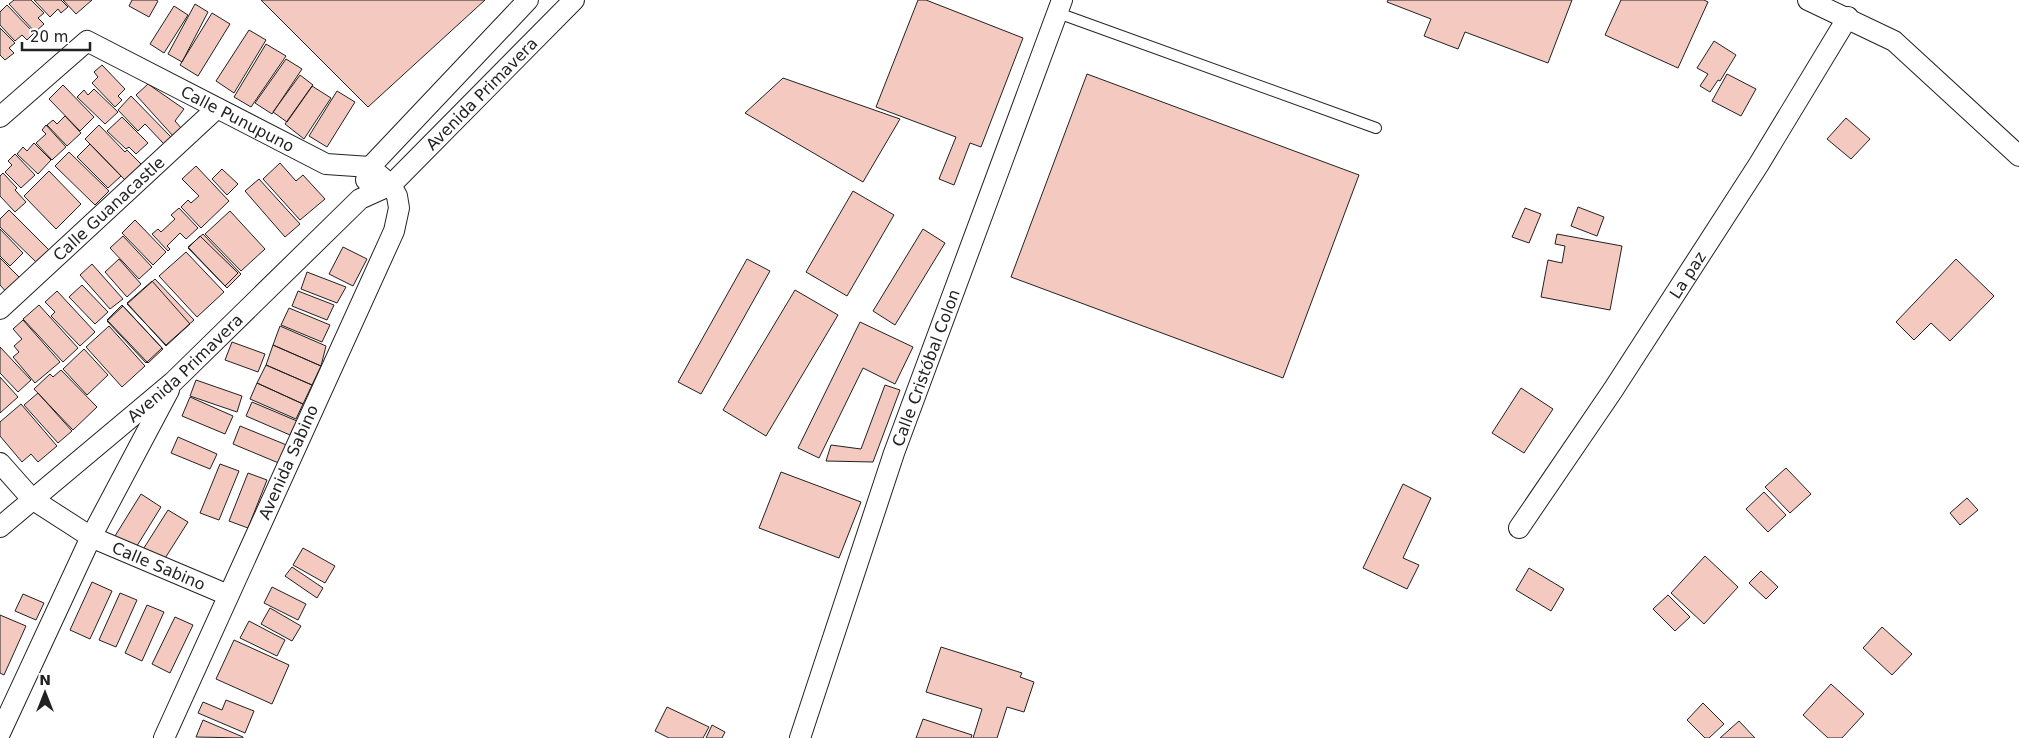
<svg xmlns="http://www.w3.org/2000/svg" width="2019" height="738" font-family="'DejaVu Sans',sans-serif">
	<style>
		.building { fill: #f3c9c0; stroke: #222 }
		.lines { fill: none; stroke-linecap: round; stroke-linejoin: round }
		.service-casing { stroke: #222; stroke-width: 12 }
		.minor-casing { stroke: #222; stroke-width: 22 }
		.service { stroke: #fff; stroke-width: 10 }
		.minor { stroke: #fff; stroke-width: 20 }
		.labels { text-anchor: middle; stroke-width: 4; stroke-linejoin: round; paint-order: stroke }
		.street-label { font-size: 16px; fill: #222; stroke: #fff }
	</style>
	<rect width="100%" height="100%" fill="#fff"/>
	<!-- building -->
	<path class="building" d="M14,0h17l13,13 -6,5 6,6 -9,8 -26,-28z
		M34,0h27l7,7 -7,6 -3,-4 -8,8z
		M63,0h29l-16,14z
		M132,0h24l2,1 -9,16 -20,-11z
		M261,0h224l-117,107z
		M918,0h8l97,38 -42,109 -11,-4 -16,42 -15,-6 17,-42 -80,-30z
		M1388,0h184l-24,63 -83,-31 -7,17 -34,-13 7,-17 -44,-17z
		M1621,0h83l4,2 -30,66 -73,-33z
		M195,4l13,8 -26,50 -14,-8z
		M7,5l27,28 -7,7 -5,-5 -7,6 -15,-16v-13z
		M174,6l14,9 -24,38 -14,-9z
		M212,13l18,11 -32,52 -18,-11z
		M0,28l15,15 -6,5 5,5 -9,7 -5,-5z
		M249,30l17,10 -32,53 -18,-12z
		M1714,41l22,14 -16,26 -2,-1 -8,12 -10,-6 8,-12 -11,-6z
		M266,44l20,12 -35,51 -17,-10z
		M286,59l16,10 -30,45 -17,-11z
		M102,65l23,24 -7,7 4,4 -7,7 -23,-24 6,-6 -4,-5z
		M1087,74l272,101 -76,203 -272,-101z
		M1727,74l29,15 -15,27 -29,-15z
		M300,75l13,10 -26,37 -14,-10z
		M783,78l117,41 -37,63 -118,-69z
		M148,84l36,25 -9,12 7,8 -8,8 -38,-42z
		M63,85l31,32 -14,14 -31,-32z
		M312,86l19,12 -27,41 -19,-15z
		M94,89l24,23 -13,12 -28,-27 7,-7 4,5z
		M337,91l18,11 -28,45 -18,-11z
		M131,96l40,41 -7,7 -19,-20 -7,7 -20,-21z
		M65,116l16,17 -14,13 -20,-21 6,-5 4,4z
		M122,117l26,26 -12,11 -7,-7 -3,2 -19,-18z
		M1846,118l24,21 -19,20 -24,-20z
		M46,125l20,22 -14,13 -16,-17 10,-9 -4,-4z
		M99,125l26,27 2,-2 14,14 -16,16 -40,-41z
		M34,143l17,17 -13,14 -21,-20 6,-7 4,4z
		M90,144l31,32 -13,12 -31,-31z
		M69,152l40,39 -14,14 -40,-39z
		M15,154l20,21 -14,13 -16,-16 7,-7 -4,-4z
		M280,163l16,18 7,-6 22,24 -25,21 -37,-41z
		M196,166l33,35 -28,27 -20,-21 7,-7 3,3 8,-7 -17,-17z
		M222,169l16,15 -11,11 -15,-16z
		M49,171l32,33 -25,25 -32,-33z
		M3,173l14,15 -2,2 11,12 -11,10 -15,-16v-20z
		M259,179l41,45 -15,13 -40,-46z
		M853,191l41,24 -47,81 -41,-24z
		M1578,207l26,10 -7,19 -26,-10z
		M179,208l19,20 -12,11 -6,-6 -13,13 3,3 -2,2 -16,-17 6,-5 3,3 14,-13 -4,-4z
		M1525,208l16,6 -12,29 -17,-6z
		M9,210l40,40 -13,12 -36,-35v-8z
		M230,211l35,38 -24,22 -36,-37z
		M135,220l31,32 -13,13 -31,-32z
		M0,229l23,24 -13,13 -10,-10z
		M923,229l22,14 -50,82 -22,-14z
		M203,234l38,40 -14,14 -39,-41z
		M1557,234l65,12 -12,64 -69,-13 7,-37 14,3 3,-17 -10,-2z
		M123,236l29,31 -13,12 -29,-31z
		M200,236l38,37 -13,13 -37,-38z
		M343,247l24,12 -14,27 -24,-12z
		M186,252l38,40 -27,25 -38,-41z
		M0,258l22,22 -14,14 -8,-9z
		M119,259l22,25 -14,13 -22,-25z
		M747,259l23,12 -69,123 -23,-12z
		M1956,259l38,37 -44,45 -19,-18 -17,17 -18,-18z
		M92,264l31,35 -13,10 -30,-34z
		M307,272l39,15 -9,16 -36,-14z
		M155,279l39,41 -28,25 -39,-41z
		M152,281l38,43 -24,22 -39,-43z
		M82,285l26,27 -13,12 -26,-27z
		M795,290l43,25 -72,121 -43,-26z
		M57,291l38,41 -15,14 -29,-30 4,-4 -10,-10z
		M298,291l36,14 -7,15 -35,-14z
		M39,305l39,43 -15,14 -40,-43z
		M122,305l41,44 -15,14 -41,-43z
		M123,306l39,42 -16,15 -39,-42z
		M289,308l41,17 -8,17 -41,-17z
		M23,320l37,42 -25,21 -22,-26 6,-5 -5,-6 8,-7 -9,-10z
		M860,322l53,25 -18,37 -32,-16 -44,90 -21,-10z
		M109,326l36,40 -23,21 -36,-40z
		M280,326l46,20 -5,20 -48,-21z
		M232,342l33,12 -7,18 -33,-12z
		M273,345l48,21 -9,19 -46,-20z
		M0,347l31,33 -13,12 -18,-19z
		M84,349l24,26 -21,20 -24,-26z
		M266,365l46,20 -9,19 -46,-21z
		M61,370l36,37 -24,23 -39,-41 16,-15 3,3z
		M0,377l18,20 -18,16z
		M196,380l46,16 -5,16 -47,-16z
		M257,383l46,21 -7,15 -46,-20z
		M885,385l15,5 -27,72 -47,-1 5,-16 30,4z
		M1521,388l32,21 -29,44 -32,-20z
		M38,393l34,38 -14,12 -34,-38z
		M190,397l43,19 -8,18 -43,-18z
		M252,402l45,19 -7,14 -44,-19z
		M21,404l36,42 -19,16 -7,-8 -9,8 -22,-26v-14z
		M240,426l49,20 -8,18 -48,-20z
		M178,437l39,17 -7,15 -39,-16z
		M220,464l19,7 -20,49 -19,-7z
		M1786,468l25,26 -21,19 -25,-26z
		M781,472l80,30 -22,56 -80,-30z
		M248,473l19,7 -19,48 -19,-7z
		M1403,484l28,14 -28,60 16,7 -12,24 -44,-21z
		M1764,492l22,23 -18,17 -22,-23z
		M141,494l20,13 -26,42 -20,-13z
		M1967,498l11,12 -18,15 -10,-12z
		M168,510l20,12 -26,41 -20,-12z
		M303,548l32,18 -10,17 -32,-18z
		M1705,556l33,31 -34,37 -33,-31z
		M292,567l31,21 -6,10 -32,-22z
		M1529,568l35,21 -13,22 -35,-21z
		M1761,571l17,16 -12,12 -17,-16z
		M92,582l20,9 -22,48 -20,-9z
		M272,587l34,17 -8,16 -34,-17z
		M120,593l17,7 -21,47 -17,-7z
		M23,594l21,9 -8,17 -21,-9z
		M1668,595l22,22 -15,14 -22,-22z
		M147,605l17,7 -22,49 -17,-8z
		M270,608l31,18 -9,15 -31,-17z
		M0,615l26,11 -22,49 -4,-2z
		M175,617l18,8 -23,48 -18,-9z
		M249,621l36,19 -8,16 -37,-18z
		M1882,627l30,27 -20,21 -29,-27z
		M234,640l55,25 -17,39 -56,-25z
		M941,647l81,26 -2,4 14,5 -10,30 -17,-5 -10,31h-24l9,-29 -56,-17z
		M1831,684l33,30 -22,24h-14l-25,-23z
		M226,700l28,11 -9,22 -47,-20 5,-11 19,8z
		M1703,703l21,21 -15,14h-4l-18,-18z
		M667,707l42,20 -6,11h-34l-14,-7z
		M923,719l49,16 -1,3h-55z
		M203,720l40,17v1l-47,-1z
		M1739,721l16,17h-35z
		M712,725l13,7 -3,6h-16z"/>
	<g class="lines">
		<!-- service casing -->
		<g class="service-casing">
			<path id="service" d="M1058,13l318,115"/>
		</g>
		<!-- minor casing -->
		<g class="minor-casing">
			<g id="minor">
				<path d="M1808,0l86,41 125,115"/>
				<path id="s1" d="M0,117l87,-76 239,123 44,3 21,18 6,11 2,12 -5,23 -230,507"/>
				<path d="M366,180l4,-13 158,-167"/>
				<path id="s2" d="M0,309l216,-200"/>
				<path id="s3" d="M0,463l32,36 59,38 137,58"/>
				<path id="s4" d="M0,527l173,-145 187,-183 31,-14 183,-185"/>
				<path id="s5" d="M1519,528l94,-138 146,-226 89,-147"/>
				<path d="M0,733l91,-196 78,-147"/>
				<path id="s6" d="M800,738l94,-285 168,-453"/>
			</g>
		</g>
		<!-- service -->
		<use href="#service" class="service"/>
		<!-- minor -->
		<use href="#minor" class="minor"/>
	</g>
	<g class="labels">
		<!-- street labels -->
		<g class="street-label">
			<text dy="6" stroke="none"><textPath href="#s4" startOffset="650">Avenida Primavera</textPath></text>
			<text dy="6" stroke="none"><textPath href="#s1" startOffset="285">Calle Punupuno</textPath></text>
			<text dy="6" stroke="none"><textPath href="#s2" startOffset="148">Calle Guanacastle</textPath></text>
			<text dy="6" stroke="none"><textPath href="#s5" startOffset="304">La paz</textPath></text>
			<text dy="6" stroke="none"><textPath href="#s4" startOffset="244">Avenida Primavera</textPath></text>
			<text dy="6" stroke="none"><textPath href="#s6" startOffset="391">Calle Cristóbal Colon</textPath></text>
			<text transform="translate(288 462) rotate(-66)" y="6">Avenida Sabino</text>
			<text dy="6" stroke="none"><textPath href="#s3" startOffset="192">Calle Sabino</textPath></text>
		</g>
	</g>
	<!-- north arrow -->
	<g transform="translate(45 693)" stroke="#ffffff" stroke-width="4" paint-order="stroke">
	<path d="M0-4L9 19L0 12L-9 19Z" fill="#222222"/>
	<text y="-8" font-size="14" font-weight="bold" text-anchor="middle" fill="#222222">N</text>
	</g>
	<!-- scale -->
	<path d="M22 42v8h68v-8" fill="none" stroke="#222222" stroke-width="2.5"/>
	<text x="30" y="42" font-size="15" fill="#222222" stroke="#ffffff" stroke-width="4" paint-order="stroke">20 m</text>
</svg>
